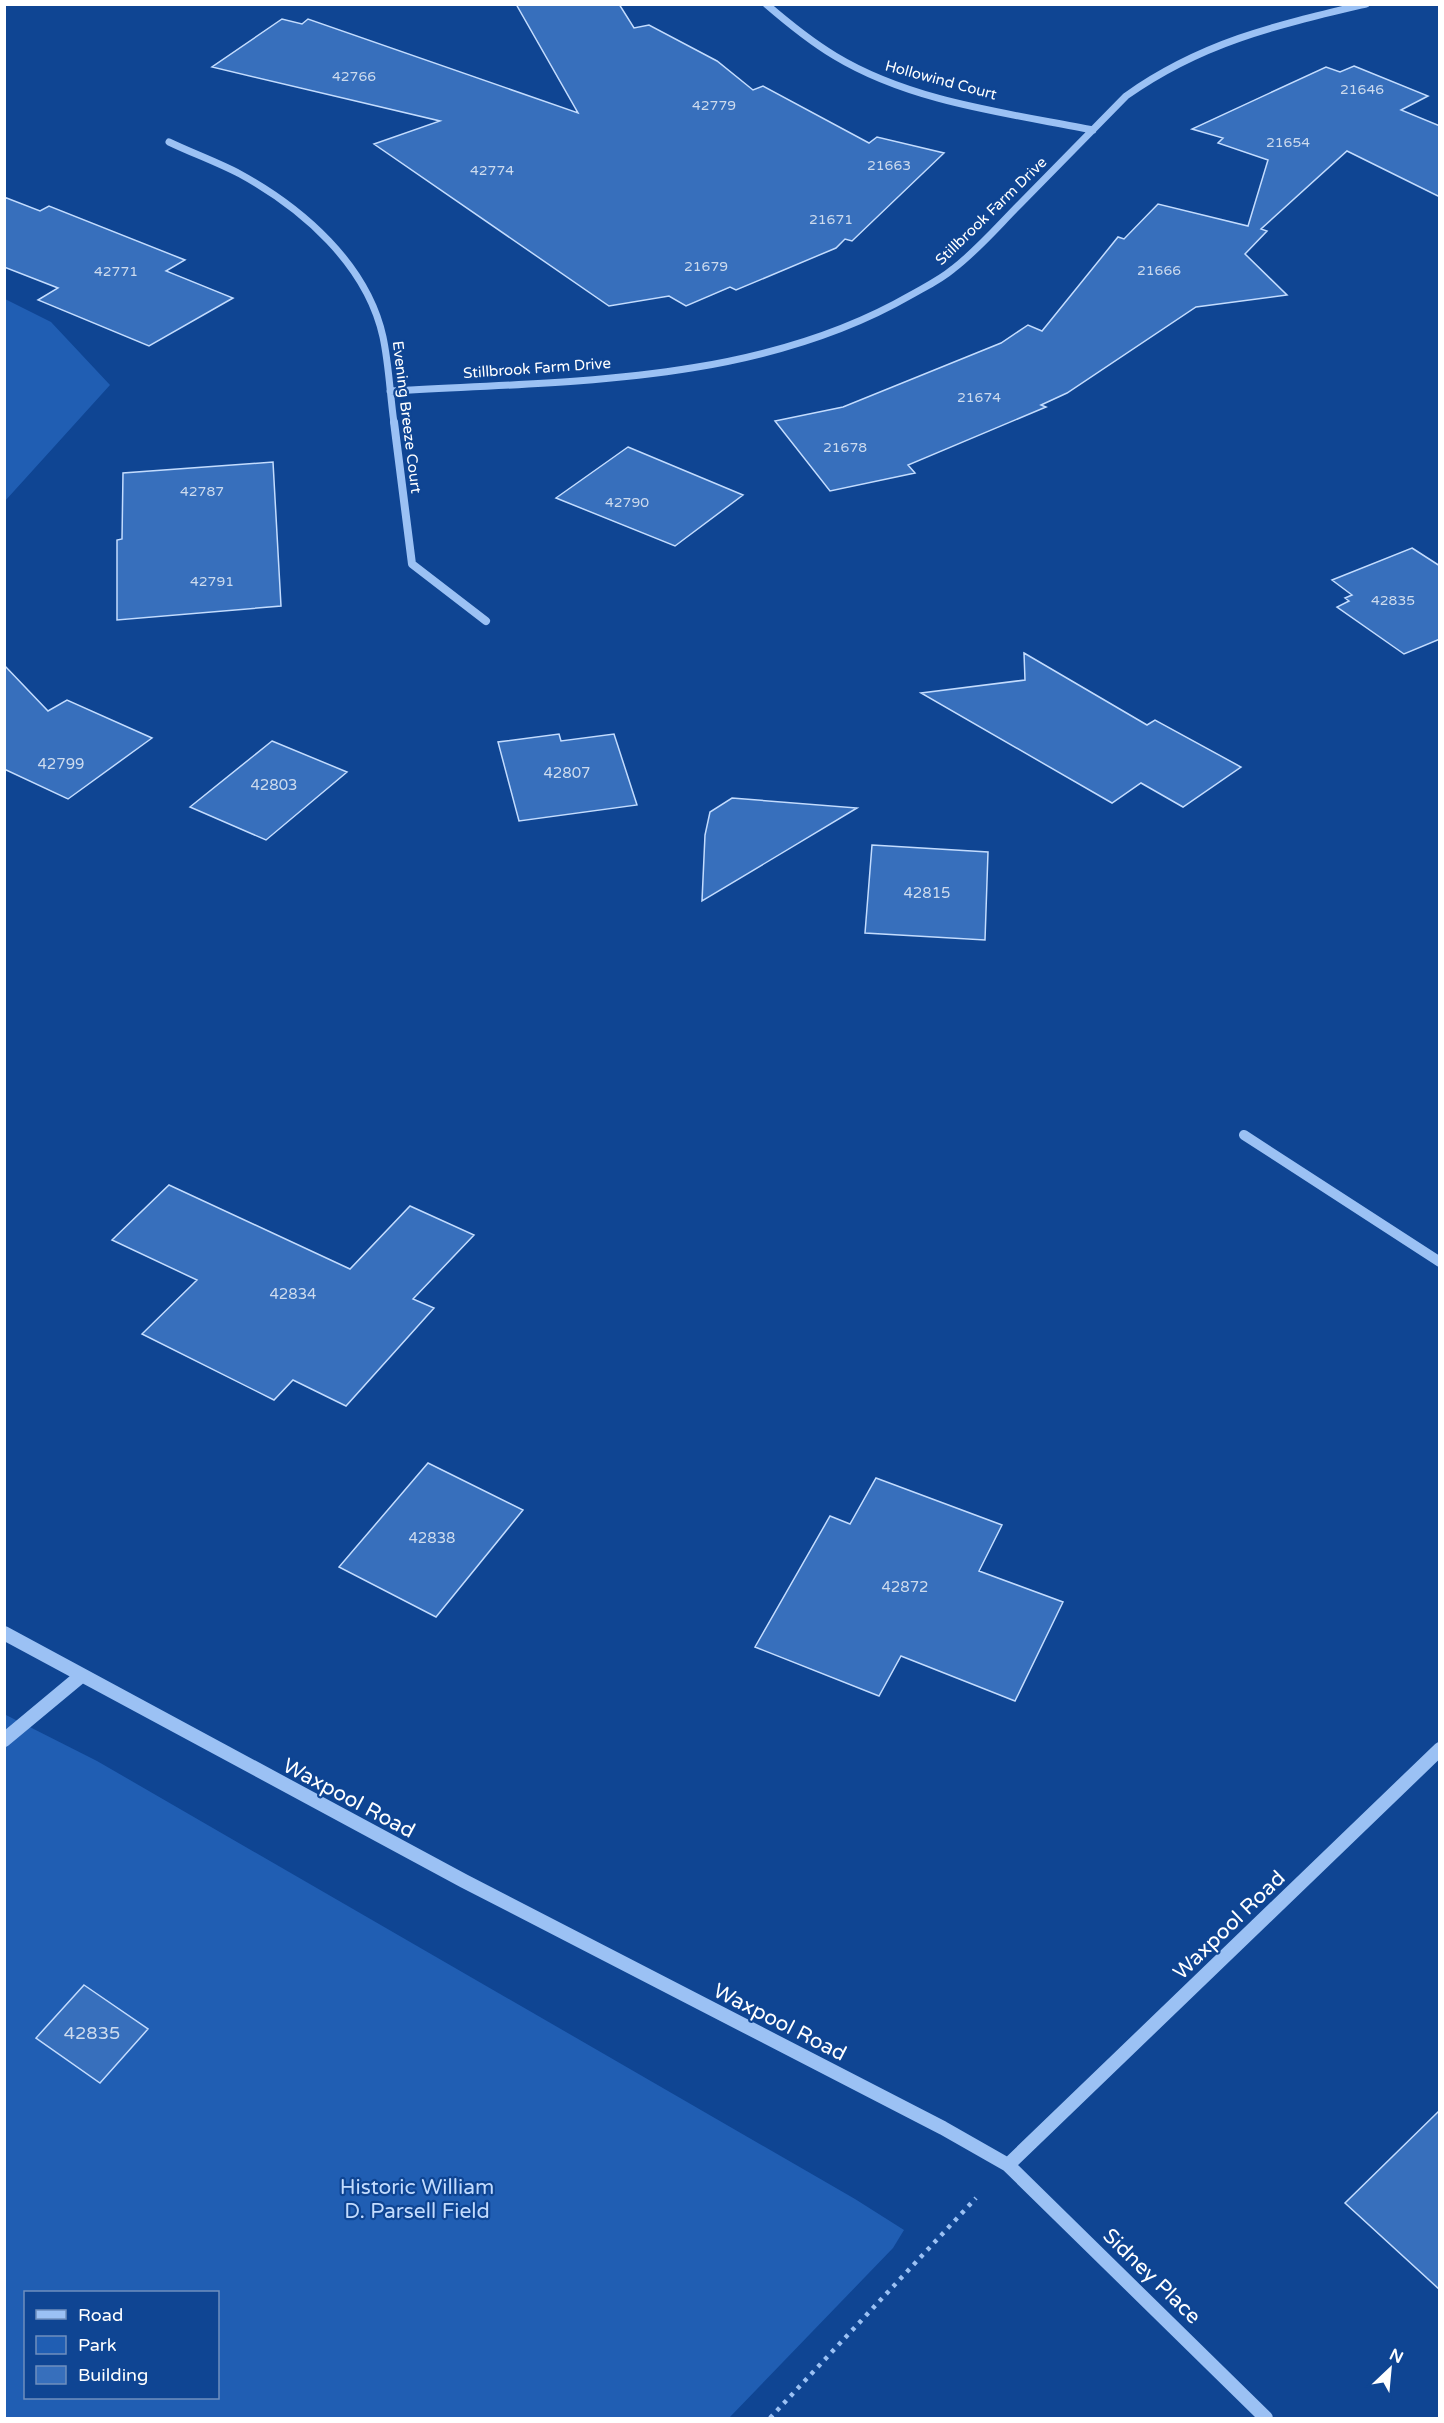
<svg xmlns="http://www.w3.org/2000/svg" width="1444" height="2423" font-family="'Varela Round',sans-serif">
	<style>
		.green { fill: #205eb3; fill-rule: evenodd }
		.building { fill: #376fbc; stroke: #c3dcfe; stroke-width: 1.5 }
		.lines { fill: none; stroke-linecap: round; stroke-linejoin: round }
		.path { stroke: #9bc1f4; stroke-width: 4.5; stroke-dasharray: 4 6; stroke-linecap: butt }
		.minor-far3 { stroke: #9bc1f4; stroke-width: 7 }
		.minor-far2 { stroke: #9bc1f4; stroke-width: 8 }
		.minor-far1 { stroke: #9bc1f4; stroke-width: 10 }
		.minor { stroke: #9bc1f4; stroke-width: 14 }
		.labels { text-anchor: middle; stroke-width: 4.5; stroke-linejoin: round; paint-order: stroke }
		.far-number-label { font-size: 14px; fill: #cddbee }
		.far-street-label { font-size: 15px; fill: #fff; stroke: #0f4593 }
		.number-label { font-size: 15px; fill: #cddbee }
		.near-number-label { font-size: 18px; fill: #cddbee }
		.near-street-label { font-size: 21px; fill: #fff; stroke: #0f4593 }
		.near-park-label { font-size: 21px; fill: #c3dcfe; stroke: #0f4593 }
	</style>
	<rect width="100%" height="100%" fill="#0f4593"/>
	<!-- green -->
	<path class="green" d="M5,299l46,23 59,63 -105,116z
		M4,1714l93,47 758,438 49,31 -11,18 -164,170h-724zM26,2292h192v106h-192z"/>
	<!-- building -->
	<path class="building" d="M516,4h103l15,24 15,-3 68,36 36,29 10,-4 106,57 8,-6 67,16 -92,88 -7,-2 -9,9 -100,42 -6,-3 -44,19 -17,-10 -60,10 -235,-162 66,-23 -228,-54 70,-48 20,5 6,-5 270,94z
		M1354,66l74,30 -27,14 39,16v71l-93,-46 -86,78 6,2 -22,23 42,41 -91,12 -129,86 -26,12 5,2 -138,58 7,8 -85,18 -55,-70 68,-14 158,-64 27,-18 14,6 76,-94 6,2 34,-35 90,22 20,-66 -50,-17 5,-5 -31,-9 134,-62 14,5z
		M4,197l36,14 9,-5 136,54 -19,11 67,27 -84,48 -111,-46 20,-12 -54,-21z
		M628,447l115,48 -68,51 -119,-48z
		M273,462l8,144 -164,14v-80l5,-1 1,-66z
		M1412,548l28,18v73l-36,15 -67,-47 12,-6 -4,-3 7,-3 -20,-15z
		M1024,653l123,72 8,-5 86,47 -58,40 -42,-24 -29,20 -191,-110 104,-13z
		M4,665l44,46 19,-11 85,38 -84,61 -64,-30z
		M559,734l2,7 53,-7 23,71 -118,16 -21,-79z
		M272,741l75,31 -81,68 -76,-33z
		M732,798l125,10 -155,93 3,-66 5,-23z
		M872,845l116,7 -3,88 -120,-7z
		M169,1185l181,84 60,-63 64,29 -61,64 21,9 -88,98 -53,-26 -19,20 -132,-66 55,-54 -85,-40z
		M428,1463l95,47 -87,107 -97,-50z
		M876,1478l126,47 -23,46 84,31 -48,99 -114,-45 -22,40 -124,-49 75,-131 20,8z
		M84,1985l64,44 -48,54 -64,-45z
		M1440,2110v180l-95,-87z"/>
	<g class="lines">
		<!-- path -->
		<path class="path" d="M770,2418l206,-220"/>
		<!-- minor-far3 -->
		<path class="minor-far3" d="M766,4c22,19 44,37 69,52 76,46 172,57 258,74
			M169,142c23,11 48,20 71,32 62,34 127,90 143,163 6,28 7,58 11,86
			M390,391c174,-10 365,-6 521,-96 14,-8 29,-15 42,-26 25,-19 46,-44 68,-66 35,-36 70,-71 105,-107 76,-54 151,-71 240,-92"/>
		<!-- minor-far2 -->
		<path class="minor-far2" d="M394,422l18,142 74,57"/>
		<!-- minor-far1 -->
		<path class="minor-far1" d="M1244,1135l196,127"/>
		<!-- minor -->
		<path class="minor" d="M4,1633l460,248 479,247 65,37 258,253
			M4,1740l77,-64
			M1008,2165l432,-416"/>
	</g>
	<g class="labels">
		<!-- far-number labels -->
		<g class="far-number-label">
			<text x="354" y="81">42766</text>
			<text x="1362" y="94">21646</text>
			<text x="714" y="110">42779</text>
			<text x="1288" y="147">21654</text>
			<text x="889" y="170">21663</text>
			<text x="492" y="175">42774</text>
			<text x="831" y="224">21671</text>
			<text x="706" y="271">21679</text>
			<text x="1159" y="275">21666</text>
			<text x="116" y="276">42771</text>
			<text x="979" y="402">21674</text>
			<text x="845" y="452">21678</text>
			<text x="202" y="496">42787</text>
			<text x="627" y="507">42790</text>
			<text x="212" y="586">42791</text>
			<text x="1393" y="605">42835</text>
		</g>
		<!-- far-street labels -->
		<g class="far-street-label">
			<text transform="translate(941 80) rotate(15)" y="5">Hollowind Court</text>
			<text transform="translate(991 211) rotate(-44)" y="5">Stillbrook Farm Drive</text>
			<text transform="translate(537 368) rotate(-4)" y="5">Stillbrook Farm Drive</text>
			<text transform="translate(407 417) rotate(83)" y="5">Evening Breeze Court</text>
		</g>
		<!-- number labels -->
		<g class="number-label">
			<text x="61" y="769">42799</text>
			<text x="567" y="778">42807</text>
			<text x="274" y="790">42803</text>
			<text x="927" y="898">42815</text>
			<text x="293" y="1299">42834</text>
			<text x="432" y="1543">42838</text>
			<text x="905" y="1592">42872</text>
		</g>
		<!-- near-number labels -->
		<g class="near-number-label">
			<text x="92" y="2039">42835</text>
		</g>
		<!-- near-street labels -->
		<g class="near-street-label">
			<text transform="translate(349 1798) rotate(28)" y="7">Waxpool Road</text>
			<text transform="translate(1229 1925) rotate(-44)" y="7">Waxpool Road</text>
			<text transform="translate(780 2022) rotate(27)" y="7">Waxpool Road</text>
			<text transform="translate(1152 2276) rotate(44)" y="7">Sidney Place</text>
		</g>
		<!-- near-park labels -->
		<g class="near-park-label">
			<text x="417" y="2194">Historic William<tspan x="417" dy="24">D. Parsell Field</tspan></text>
		</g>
	</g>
	<!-- border -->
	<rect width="1444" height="2423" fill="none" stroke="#ffffff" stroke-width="12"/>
	<!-- legend -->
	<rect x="24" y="2291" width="195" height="108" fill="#0f4593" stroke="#6f8fbe" stroke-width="1.5"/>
	<rect x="36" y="2310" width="30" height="9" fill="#9bc1f4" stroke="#6f8fbe" stroke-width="1.5"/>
	<text x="78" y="2321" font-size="18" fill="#ffffff">Road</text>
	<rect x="36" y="2336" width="30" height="18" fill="#205eb3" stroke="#6f8fbe" stroke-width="1.5"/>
	<text x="78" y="2351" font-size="18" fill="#ffffff">Park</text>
	<rect x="36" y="2366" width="30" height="18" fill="#376fbc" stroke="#6f8fbe" stroke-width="1.5"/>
	<text x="78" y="2381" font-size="18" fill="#ffffff">Building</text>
	<!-- north arrow -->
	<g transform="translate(1390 2369) rotate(26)" stroke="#0f4593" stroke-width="4.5" paint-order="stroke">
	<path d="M0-4.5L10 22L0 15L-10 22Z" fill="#ffffff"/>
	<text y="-9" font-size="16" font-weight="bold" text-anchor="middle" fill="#ffffff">N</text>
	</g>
</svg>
